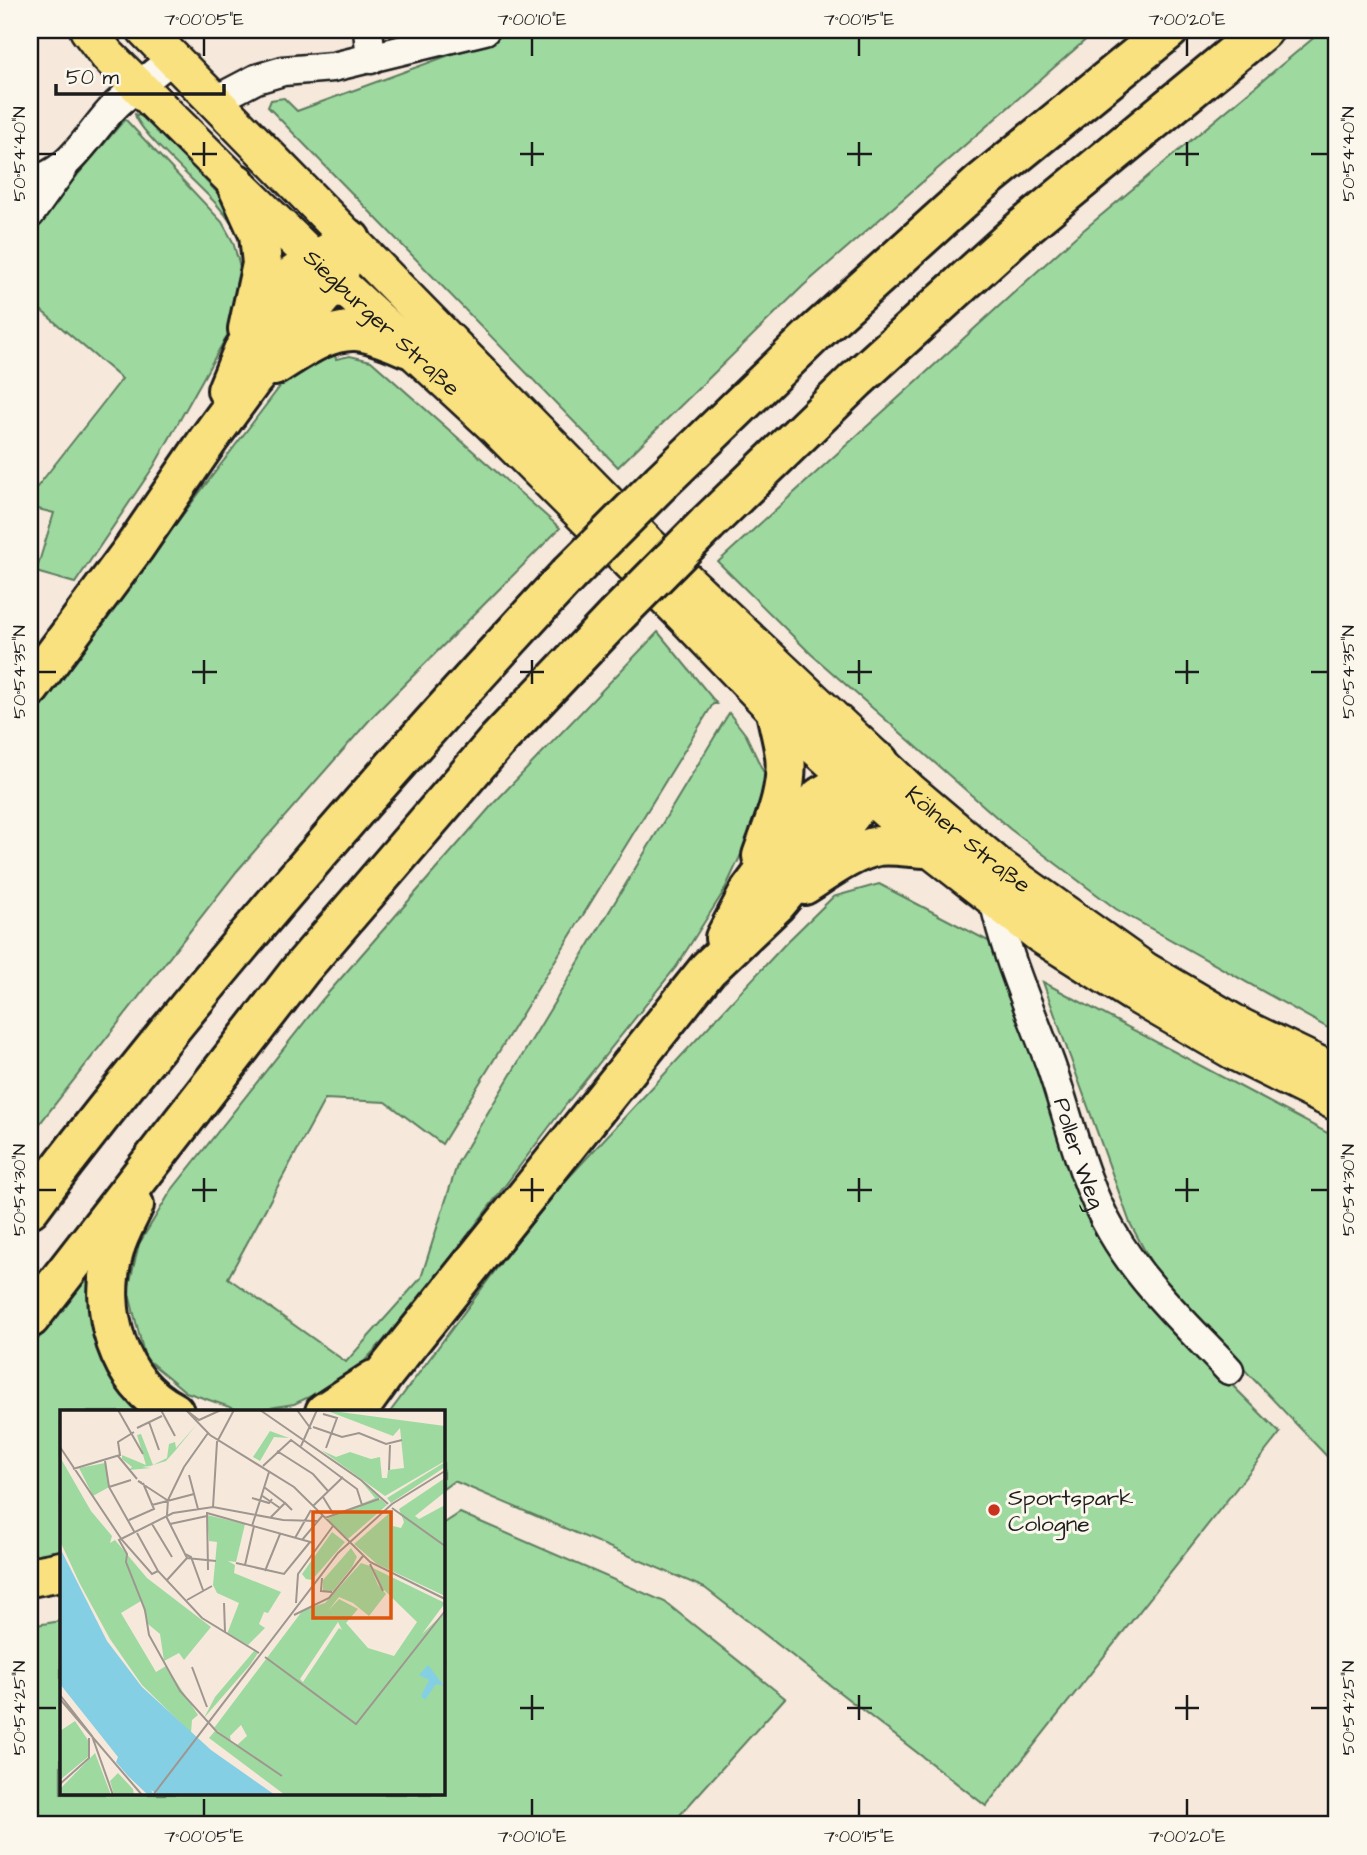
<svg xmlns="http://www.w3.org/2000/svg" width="1367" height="1855" font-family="'Architects Daughter',sans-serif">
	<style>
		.green { fill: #9edaa0; stroke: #5d7b5e; stroke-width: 2 }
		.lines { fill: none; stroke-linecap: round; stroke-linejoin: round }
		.minor-casing { stroke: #1c1c1c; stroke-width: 33 }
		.major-casing { stroke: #1c1c1c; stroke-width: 40 }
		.highway-casing { stroke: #1c1c1c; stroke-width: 44 }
		.minor { stroke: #fbf7ec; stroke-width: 28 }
		.major { stroke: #fae180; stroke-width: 35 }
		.highway { stroke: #fae180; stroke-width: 38 }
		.highway-bridge-casing { stroke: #1c1c1c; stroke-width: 44; stroke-linecap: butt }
		.highway-bridge { stroke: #fae180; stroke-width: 38 }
		.ticks { fill: none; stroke: #1c1c1c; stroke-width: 2.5 }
		.poi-dot { fill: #c8321e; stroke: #fbf7ec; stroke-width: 2.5 }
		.labels { text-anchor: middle; stroke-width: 6; stroke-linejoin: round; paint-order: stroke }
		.street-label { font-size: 23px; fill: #1c1c1c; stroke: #fbf7ec }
		.poi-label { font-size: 23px; fill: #1c1c1c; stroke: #fbf7ec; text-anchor: start }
		.inset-road { fill: none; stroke: #9f968f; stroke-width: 2 }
		.view { fill: #de560d; fill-opacity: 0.15; stroke: #de560d; stroke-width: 3.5 }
		.inset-edge { fill: none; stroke: #1c1c1c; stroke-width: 3.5 }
		.neatline { fill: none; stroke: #1c1c1c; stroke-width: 2.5 }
		.ticks-label { font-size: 18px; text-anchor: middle; fill: #1c1c1c }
	</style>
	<rect width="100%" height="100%" fill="#f6e8db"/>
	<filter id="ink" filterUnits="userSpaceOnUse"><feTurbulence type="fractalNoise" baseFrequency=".0143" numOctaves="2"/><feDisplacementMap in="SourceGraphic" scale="14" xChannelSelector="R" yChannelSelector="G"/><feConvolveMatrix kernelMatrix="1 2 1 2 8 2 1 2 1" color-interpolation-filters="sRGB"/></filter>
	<g filter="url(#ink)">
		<!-- green -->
		<path class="green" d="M518,30h579l-294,256 -185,181 -350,-360 3,-7 13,-2 13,13z
			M1323,30h14v1003l-221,-124 -106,-80 -199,-175 -93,-92 356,-324z
			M135,114l11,4 82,86 10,14 5,30c-6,-16 -13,-29 -25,-42 -15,-18 -80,-74 -83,-92z
			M125,119l97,103 11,20 7,25 10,6 -12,43 -84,150 -79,117 -39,-11 18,-59 -24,-6v-11l92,-117 -92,-78v-70z
			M332,345l4,14 14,-3 21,5 189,167 -187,188 -136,155 -207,265v-420l258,-340z
			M658,632l59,72h-4l-271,440 -56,-42 -61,-3 -97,179 118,84 75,-84 37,-116 271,-449 17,22 17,36 10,7 -7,23 -42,90 -48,76 -105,131 -141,187 -47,56 -34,37 -55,26 -50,8 -58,-20 -41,-34 -17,-68 11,-46 32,-53 151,-191 171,-196z
			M879,884l115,60 75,207 133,204 78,78 -294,373 -281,-218 -251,-107 -11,8v-77h-53l156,-210 240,-259 47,-46z
			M1043,982l294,156v329l-175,-184 -32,-60z
			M86,1280l5,1 58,131h-88v146l-31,6v-214l52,-69z
			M460,1513l205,89 120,96 -114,127h-641v-199l31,-5v173h382v-270z"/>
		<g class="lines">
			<!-- minor casing -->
			<g class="minor-casing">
				<g id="minor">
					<path d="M368,30l3,29"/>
					<path d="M216,100l40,-21 27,-8 50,-4 152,-37"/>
					<path d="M30,181c41,-6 61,-53 88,-78 18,-16 37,-30 55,-45"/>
					<path d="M30,214l33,-46"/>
					<path id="s1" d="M994,899c12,58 37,112 57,167 19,55 31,115 61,166 30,52 76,94 117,138"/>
				</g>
			</g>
			<!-- major casing -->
			<g class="major-casing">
				<g id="major">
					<path id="s2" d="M88,30l19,25 129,128 100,97 156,144 187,187 97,101 152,136 112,87 92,58 104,60 101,50"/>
					<path id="s3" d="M145,30l502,513 262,247 91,77 145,103 97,57 95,46"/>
				</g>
			</g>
			<!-- highway casing -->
			<g class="highway-casing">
				<path id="highway" d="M236,183l23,51 3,30 -14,65
					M274,366c25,-15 51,-36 81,-35 18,1 37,10 54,17
					M227,390l16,-39 48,-74 25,-17 35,-20
					M662,481l152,-147 167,-151 188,-153
					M707,524l149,-144 167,-152 240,-198
					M30,688l104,-140 74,-108 44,-60 84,-100 15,-40
					M762,856c11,-31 27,-66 23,-101 -2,-14 -6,-29 -9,-43
					M804,885c22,-14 48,-34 74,-39 16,-2 35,2 50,2
					M725,938l25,-47 70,-94 59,-35
					M134,1205c-7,15 -16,30 -20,46 -17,58 3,132 60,161
					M30,1208c47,-64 97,-125 147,-187 125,-153 256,-301 391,-446
					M30,1318l272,-350 195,-227 117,-123
					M325,1412l49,-32
					M357,1412l28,-39 323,-404 68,-65 69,-82 22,-28 12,-32
					M30,1577l31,-6"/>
			</g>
			<!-- minor -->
			<use href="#minor" class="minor"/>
			<!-- major -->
			<use href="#major" class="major"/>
			<!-- highway -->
			<use href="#highway" class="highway"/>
			<!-- highway-bridge casing -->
			<g class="highway-bridge-casing">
				<path id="highway-bridge" d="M568,575l94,-94
					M614,618l93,-94"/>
			</g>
			<!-- highway-bridge -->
			<use href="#highway-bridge" class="highway-bridge"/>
		</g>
	</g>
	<!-- ticks -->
	<path class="ticks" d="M204,38v18M532,38v18M859,38v18M1187,38v18M204,142v24M532,142v24M859,142v24M1187,142v24M38,154h18M192,154h25M520,154h24M847,154h25M1175,154h24M1311,154h17M204,660v24M532,660v24M859,660v24M1187,660v24M38,672h18M192,672h25M520,672h24M847,672h25M1175,672h24M1311,672h17M204,1178v24M532,1178v24M859,1178v24M1187,1178v24M38,1190h18M192,1190h25M520,1190h24M847,1190h25M1175,1190h24M1311,1190h17M532,1695v25M859,1695v25M1187,1695v25M38,1708h18M520,1708h24M847,1708h25M1175,1708h24M1311,1708h17M204,1799v17M532,1799v17M859,1799v17M1187,1799v17"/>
	<!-- markers -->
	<circle class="poi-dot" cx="994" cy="1510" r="7"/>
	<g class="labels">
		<!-- street labels -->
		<g class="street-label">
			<text dy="8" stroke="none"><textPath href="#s2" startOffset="415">Siegburger Straße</textPath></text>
			<text dy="8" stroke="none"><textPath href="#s3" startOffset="1155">Kölner Straße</textPath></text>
			<text dy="8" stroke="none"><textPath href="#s1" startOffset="268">Poller Weg</textPath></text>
		</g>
		<!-- poi labels -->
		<g class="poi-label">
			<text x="1008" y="1505">Sportspark<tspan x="1008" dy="26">Cologne</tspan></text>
		</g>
	</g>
	<!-- overview -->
	<g transform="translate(60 1410)">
		<rect width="385" height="385" fill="#f6e8db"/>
		<path d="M265,0l120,16v35l-60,35 -64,-46 15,7 14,-5 21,7 9,-2 2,21h5l1,-8 16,-2 -4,-40 -7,8zM137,14l-22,27 -9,10 -16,5 -8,1 9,1 -22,2 3,-3 -10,-8v-4l24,10 -9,-30 4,-1 12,31 14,-7 2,-14 6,-2 1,6zM210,21l19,7 -15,-1 -14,24 -7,-4zM245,32l3,1 47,32 9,8 17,15 -11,5 11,-4 6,6 -39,34 -21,-20 48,-21 -14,-17zM0,47l31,54 21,25 -2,7 5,-3 32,38 64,49 -27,33 -5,-7 -15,8 -4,-27 -12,-10 -7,-23 -20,12 35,59 10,-6 32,49 -6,5 -1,13 -49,-48 -32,-46 -30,-55 -20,-43zM385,52v5l-54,36 -4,-5zM45,53l4,24 -16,9 -14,-28zM385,68v14l-30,24 4,3 26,-14v91l-68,-32 -23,-20 39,-34v16l8,2 3,-6 -5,-13zM147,105l38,9 -9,38 -8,-1 7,4 -1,8 47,19 -13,21 -4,-1 -5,12 6,4 -17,17 -21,-11 12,-31 -22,-10 -4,-8 4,-43 -8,-1zM272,122l13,10 -33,38 -6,-1 -4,-5zM291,138l6,9 -5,10 -19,24 -10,1v-12zM301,153l9,3 8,19 8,9 -17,22 -16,-13 -14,-6 -11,14 11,-12 19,10 -12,14 22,25 26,8 23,-34 -37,-36 -7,-18 72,35 -23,31 23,-22v183h-160l-76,-57 6,-7 21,15 11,-10 -6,-11 -11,11 1,6 -17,-14 89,-118 22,-7zM278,212l4,8 -3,-2 -36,54 -3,-3zM194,241l4,2 -8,12 -46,53 11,-21zM15,311l13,19 1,16 -29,24v-49zM35,343l16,42h-51v-6zM58,363l15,16 1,6h-20l-4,-14z" fill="#9edaa0" fill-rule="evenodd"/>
		<path d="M0,138l47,93 35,46 69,63 64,45h-117l-7,-5 3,5h-6l-20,-19 -12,-14 2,-5 -58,-73zM368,255l16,21 -8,-2 -11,16 -4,-4 8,-16 -10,-5z" fill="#84cfe4"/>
		<path class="inset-road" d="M58,0l25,44M101,0l14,26M126,0l24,25 84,52 76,75 75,37M126,0l13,10 22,-10M200,0l101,70 27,24M237,0l14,19M263,4l14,4 -11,30M89,12l10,28M253,17l29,10 17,-4 27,11 16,-4M77,18l25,-12M241,36l16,-36M0,37l62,93 30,34 6,-3M217,41l36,23 15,17M58,46l19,23M45,51l4,26 26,46M203,56l28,-26 66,49 5,16M13,59l47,-14 -2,-13 16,-10M329,60l1,-25M129,65l9,34M82,73l-4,-2 29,19M49,77l22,-7M204,77l21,16M201,85l19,13M263,87l11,18M192,88l17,5 3,-4M92,95l42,-11M253,96l30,-29M153,97l4,-65 17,-32M332,98l53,38M147,102l1,58M147,103l107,30M107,105l1,-15 16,-33 24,-34M106,106l21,42 29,3M211,107l14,-14 7,7M265,108l54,-19M69,110l25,-11 -11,-26M92,114l20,33M110,114l37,-8M192,116l17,-54M77,123l21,38 44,47 57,35M235,128l16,-28M242,130l21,-25M125,144l6,3 12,33M176,153l48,11 26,-32M310,154l13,27M185,155l9,-39M205,161l15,-37M262,168l-1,13 11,1M107,170l20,-22M127,190l25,-14M164,193l1,29M236,193l2,-29 35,-48M234,205l35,-17 34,-42M205,247l91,67 89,-113M132,257l15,40M0,285l32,41 21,59M0,289l82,96M222,366l-65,-44 -37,-41 -31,-56 -4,-25 -19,-48 1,-8 -8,-14 54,-27 40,-6 70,13 34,1M0,374l29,-26v-20M93,385l185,-242 54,-49 53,-33"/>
		<path class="view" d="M253,102h78v106h-78z"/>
		<rect width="385" height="385" class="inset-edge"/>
	</g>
	<!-- margin -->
	<rect width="1367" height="1855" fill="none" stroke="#fbf7ec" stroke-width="77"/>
	<!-- scale -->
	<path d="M56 84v10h168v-10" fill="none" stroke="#1c1c1c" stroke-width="3.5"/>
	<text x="66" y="84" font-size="21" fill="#1c1c1c" stroke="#fbf7ec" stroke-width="5" paint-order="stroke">50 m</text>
	<rect x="38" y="38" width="1290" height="1778" class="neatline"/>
	<g class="ticks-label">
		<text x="204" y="25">7°00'05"E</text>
		<text x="532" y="25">7°00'10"E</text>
		<text x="859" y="25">7°00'15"E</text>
		<text x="1187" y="25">7°00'20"E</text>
		<text transform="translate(19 154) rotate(-90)" y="6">50°54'40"N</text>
		<text transform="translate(1348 154) rotate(-90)" y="6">50°54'40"N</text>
		<text transform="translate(19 672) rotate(-90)" y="6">50°54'35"N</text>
		<text transform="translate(1348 672) rotate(-90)" y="6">50°54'35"N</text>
		<text transform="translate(19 1190) rotate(-90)" y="6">50°54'30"N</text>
		<text transform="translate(1348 1190) rotate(-90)" y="6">50°54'30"N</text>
		<text transform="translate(19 1708) rotate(-90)" y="6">50°54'25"N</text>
		<text transform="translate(1348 1708) rotate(-90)" y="6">50°54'25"N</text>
		<text x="204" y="1842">7°00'05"E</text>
		<text x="532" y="1842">7°00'10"E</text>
		<text x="859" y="1842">7°00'15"E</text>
		<text x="1187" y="1842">7°00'20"E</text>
	</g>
</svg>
